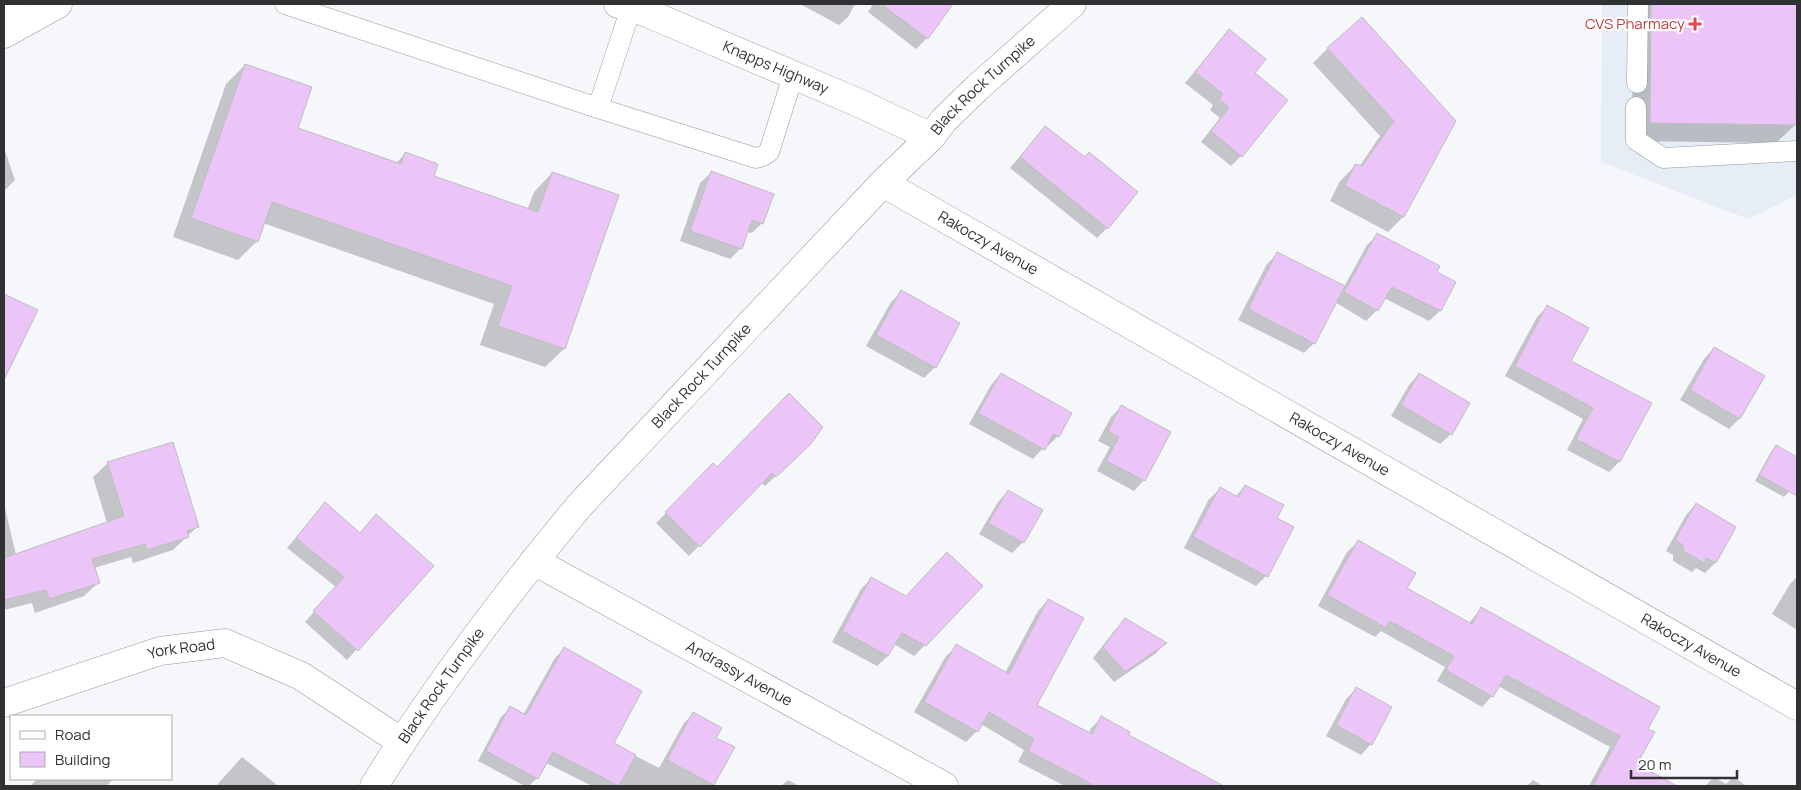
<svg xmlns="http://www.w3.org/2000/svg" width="1801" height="790" font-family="Manrope,sans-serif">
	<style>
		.built { fill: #e6edf6 }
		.shadow { fill: #0003 }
		.building { fill: #ecc5f8; stroke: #bfbdc0 }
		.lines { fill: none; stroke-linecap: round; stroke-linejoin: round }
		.service-casing { stroke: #96999b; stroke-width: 21 }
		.minor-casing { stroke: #96999b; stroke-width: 29 }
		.tertiary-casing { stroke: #96999b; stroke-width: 29 }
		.primary-casing { stroke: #96999b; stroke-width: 29 }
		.service { stroke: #fff; stroke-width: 20 }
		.minor { stroke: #fff; stroke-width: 28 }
		.tertiary { stroke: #fff; stroke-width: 28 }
		.primary { stroke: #fff; stroke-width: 28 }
		.health-dot { fill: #e0444e; stroke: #fff; stroke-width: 2 }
		.labels { text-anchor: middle; stroke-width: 4.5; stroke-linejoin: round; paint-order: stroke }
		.health-label { font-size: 15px; fill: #be3a42; stroke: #fff; text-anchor: end }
		.street-label { font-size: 15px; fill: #303132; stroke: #fff }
	</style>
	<rect width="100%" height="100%" fill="#f5f7fa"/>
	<!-- built -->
	<path class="built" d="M1602,4h195v191l-49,24 -147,-57z"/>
	<!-- shadow -->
	<path class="shadow" d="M800,4h55l-7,13 -9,8z
		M873,4h75l3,2 -24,32 -11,11 -48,-37z
		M1633,4h163l-1,121 -19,18 -144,-2z
		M1229,30l24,43 -12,83 -10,10 -30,-24 19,-24 -10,-8 3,-5 -28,-22z
		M1328,48l127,73 -52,96 -15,15 -58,-31 10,-20 15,-15 4,1 21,-31 -67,-73z
		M245,65l51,63 100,35 9,-9 27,23 95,33 7,-18 18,-19 65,23 -53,153 -19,18 -65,-22 14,-41 -231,-81 -6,18 -19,19 -65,-23 53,-153z
		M1045,127l62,101 -10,10 -87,-70z
		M4,148l11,32 -11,11z
		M711,173l51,50 -10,10 -6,-1 -5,16 -11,11 -50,-18 20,-58z
		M1378,234l58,39 18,9 -14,29 -11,10 -45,-23 -7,12 -11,11 -31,-19 -21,41 -10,10 -66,-33 29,-56 10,-10 67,33 23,-42z
		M901,292l58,32 -24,43 -11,11 -58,-32 25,-44z
		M1547,307l23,54 80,43 -31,58 -10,10 -42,-22 16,-31 -78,-43 32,-59z
		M1714,348l50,29 -25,42 -10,10 -49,-29 24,-41z
		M1001,374l57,62 -10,10 -2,-1 -13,14 -64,-35 22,-39z
		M1419,374l32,60 -11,10 -49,-28 18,-31z
		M1121,407l23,73 -10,11 -37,-20 13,-24 -12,-6 13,-24z
		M1776,447l21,11v18l-8,16 -5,5 -29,-16 16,-29z
		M798,455l-33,31 -4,-4 -72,74 -33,-33 58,-58 3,3z
		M108,463l89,64 -24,23 -40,13 -2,-6 -37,11 5,14 -15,14 -49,17 -3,-10 -28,7v-106l12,51 91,-32 -14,-46z
		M1245,486l21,90 -10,10 -72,-38 25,-49 11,-10 15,8z
		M1008,491l33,20 -18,31 -11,11 -33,-19 19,-32z
		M325,503l34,31 73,32 -85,94 -42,-38 31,-35 -49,-39z
		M1696,504l38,23 -19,36 -10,10 -9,-5 -4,4 -19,-11v-6l-7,-4 20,-36z
		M1358,542l48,47 62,35 13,-15 166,120 -11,36 39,21h-86l21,-39 -112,-61 -6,10 -10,11 -45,-26 8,-14 -64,-36 -6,6 -57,-31 29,-54z
		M1797,577v53l-25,-16 18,-30z
		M872,578l53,67 -11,11 -20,-12 -6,12 -11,10 -45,-24 29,-53z
		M1048,600l-13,106 53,28 3,-6 11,-10 25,18 63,50h-125l-47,-24 6,-12 -43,-26 -4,7 -11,11 -52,-30 32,-56 11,-10 48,27 33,-62z
		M1126,619l39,25 -10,10 -41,28 -21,-24 22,-28z
		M564,649l48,95 47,24 25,-45 9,-9 22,24 18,10 -21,38h-120l-46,-23 -9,15 -8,8h-4l-47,-25 23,-44 9,-9 13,7 32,-57z
		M1356,689l15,55 -10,11 -35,-19 20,-37z
		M242,757l35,28 -1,1h-60z
		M1714,777l12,7 7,-7 14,9h-42z
		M37,779l10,1 66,-1 -6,7h-77z
		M788,780l11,6h-18z
		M1533,780l10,6h-16z"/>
	<!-- building -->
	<path class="building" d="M881,4h72l-25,35z
		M1651,4h146l-1,121 -146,-2z
		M1362,17l94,104 -52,96 -59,-31 10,-22 7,2 32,-45 -67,-73z
		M1229,29l37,30 -11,14 33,27 -46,57 -31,-26 18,-24 -10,-8 4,-5 -28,-22z
		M245,64l67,23 -14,41 103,36 4,-12 33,12 -4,12 104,36 14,-40 67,23 -54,154 -67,-23 14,-40 -240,-84 -14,40 -67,-24z
		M1045,126l40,31 4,-5 49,40 -30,37 -88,-72z
		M711,171l63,23 -11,30 -11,-4 -10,29 -52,-18z
		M1377,233l63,33 -3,6 19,10 -15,29 -49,-24 -14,24 -34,-19z
		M1277,252l68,34 -30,58 -67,-35z
		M901,290l59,33 -24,45 -60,-33z
		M4,294l34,16 -34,70z
		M1547,305l42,23 -18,33 81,42 -32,59 -44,-23 17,-31 -78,-42z
		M1714,347l51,29 -25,43 -50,-29z
		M1001,373l71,40 -13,24 -6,-3 -8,16 -67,-37z
		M1419,373l51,30 -18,32 -51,-30z
		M789,393l34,34 -13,18 -34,32 -4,-4 -72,74 -35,-35 48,-49 4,4z
		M1121,405l50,27 -26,49 -39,-20 13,-24 -11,-6z
		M173,442l26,85 -12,4 2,6 -42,13 -2,-6 -53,15 8,24 -51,16 -3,-9 -42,10v-42l120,-42 -17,-54z
		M1776,445l21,12v39l-38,-21z
		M1245,485l39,20 -7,13 17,9 -26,50 -75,-40 27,-50 18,10z
		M1008,490l35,20 -19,33 -36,-20z
		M325,502l35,31 16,-19 58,52 -76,85 -45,-40 31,-34 -48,-39z
		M1696,503l40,24 -20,36 -10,-5 -2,5 -21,-12v-6l-8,-5z
		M1358,540l58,33 -9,15 65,36 9,-17 179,100 -12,22 7,3 -18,32 40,22h-84l27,-50 -114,-61 -13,22 -47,-27 8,-14 -64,-35 -4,7 -59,-33z
		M947,552l36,34 -57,60 -24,-13 -14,23 -46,-25 29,-54 35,19z
		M1048,599l36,19 -47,87 55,29 9,-18 29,16 -1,3 95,51h-129l-67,-35 6,-12 -45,-27 -11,20 -54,-30 32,-58 53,30z
		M1125,618l42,25 -42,29 -22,-25z
		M564,647l78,44 -28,52 22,12 -17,31 -66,-34 -15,27 -52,-28 24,-45 16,9z
		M1356,687l36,20 -20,38 -36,-20z
		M693,712l29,16 -6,10 19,9 -21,38 -47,-25z"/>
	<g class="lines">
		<!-- service casing -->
		<g class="service-casing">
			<path id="service" d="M285,4l313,104
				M631,8l-33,100 158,50 7,-2 6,-4 24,-76
				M1637,83l1,-79
				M1636,107v33l27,18 134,-7"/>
		</g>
		<!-- minor casing -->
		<g class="minor-casing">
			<g id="minor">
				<path d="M12,4v25"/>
				<path id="s1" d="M883,183l914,523"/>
				<path id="s2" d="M534,561l410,225"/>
				<path id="s3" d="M4,703l156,-52 65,-8 76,33 101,66"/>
			</g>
		</g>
		<!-- tertiary casing -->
		<g class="tertiary-casing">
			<g id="tertiary">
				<path id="s4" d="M618,4l29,9 212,90 72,34"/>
				<path d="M4,34l54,-30"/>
			</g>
		</g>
		<!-- primary casing -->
		<g class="primary-casing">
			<g id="primary">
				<path id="s5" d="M374,786c61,-99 132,-192 206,-281l303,-322 48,-46 13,-17 34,-33 94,-83"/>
			</g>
		</g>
		<!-- service -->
		<use href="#service" class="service"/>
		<!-- minor -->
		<use href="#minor" class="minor"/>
		<!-- tertiary -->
		<use href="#tertiary" class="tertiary"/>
		<!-- primary -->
		<use href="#primary" class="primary"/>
	</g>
	<!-- markers -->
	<path class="health-dot" d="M1692.5 16.5h5v5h5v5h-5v5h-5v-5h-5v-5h5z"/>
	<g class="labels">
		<!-- health labels -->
		<g class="health-label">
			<text x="1685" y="29">CVS Pharmacy</text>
		</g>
		<!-- street labels -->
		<g class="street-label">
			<text dy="5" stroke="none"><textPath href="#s4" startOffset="170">Knapps Highway</textPath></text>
			<text dy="5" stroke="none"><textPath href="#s5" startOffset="931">Black Rock Turnpike</textPath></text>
			<text dy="5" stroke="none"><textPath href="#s1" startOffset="121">Rakoczy Avenue</textPath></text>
			<text dy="5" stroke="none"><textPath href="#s5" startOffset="526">Black Rock Turnpike</textPath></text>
			<text dy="5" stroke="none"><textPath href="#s1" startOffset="526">Rakoczy Avenue</textPath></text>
			<text dy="5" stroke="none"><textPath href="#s1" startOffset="931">Rakoczy Avenue</textPath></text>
			<text dy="5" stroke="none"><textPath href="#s3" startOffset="186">York Road</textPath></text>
			<text dy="5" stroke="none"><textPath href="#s2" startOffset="234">Andrassy Avenue</textPath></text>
			<text dy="5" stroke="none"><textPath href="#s5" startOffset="121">Black Rock Turnpike</textPath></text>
		</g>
	</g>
	<!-- border -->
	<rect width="1801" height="790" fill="none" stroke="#303132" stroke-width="10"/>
	<!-- legend -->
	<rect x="10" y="715" width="162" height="65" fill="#ffffff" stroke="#acadad"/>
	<rect x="20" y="731" width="25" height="8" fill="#ffffff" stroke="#acadad"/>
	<text x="55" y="740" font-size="15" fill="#303132">Road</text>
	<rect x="20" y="752" width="25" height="15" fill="#ecc5f8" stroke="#acadad"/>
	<text x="55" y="765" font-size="15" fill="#303132">Building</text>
	<!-- scale -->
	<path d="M1631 770v8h106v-8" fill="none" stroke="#303132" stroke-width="2.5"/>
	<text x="1638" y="770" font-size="15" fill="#303132" stroke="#ffffff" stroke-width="4" paint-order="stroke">20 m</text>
</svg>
